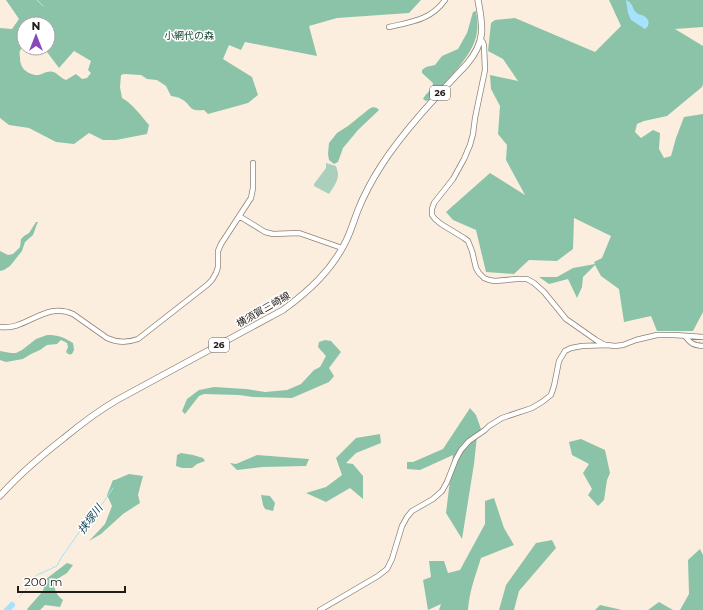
<svg xmlns="http://www.w3.org/2000/svg" width="703" height="610" font-family="Montserrat,'Noto Sans JP',sans-serif">
	<style>
		.green { fill: #aad0bd }
		.forest { fill: #8bc3a8; fill-rule: evenodd }
		.water { fill: #a6e2fc }
		.lines { fill: none; stroke-linecap: round; stroke-linejoin: round }
		.stream { stroke: #a6e2fc; stroke-width: 1 }
		.river { stroke: #a6e2fc; stroke-width: 6 }
		.tertiary-casing { stroke: #8e8274; stroke-width: 6 }
		.primary-casing { stroke: #8e8274; stroke-width: 7 }
		.tertiary { stroke: #fff; stroke-width: 4.5 }
		.primary { stroke: #fff; stroke-width: 5.5 }
		.labels { text-anchor: middle; stroke-width: 3; stroke-linejoin: round; paint-order: stroke }
		.shield { fill: #fff; stroke: #64605c; stroke-width: 1 }
		.shield-label { font-size: 9px; font-weight: bold; fill: #211c16 }
		.park-label { font-size: 10px; fill: #0c3c2a; stroke: #fff }
		.street-label { font-size: 10px; fill: #211c16; stroke: #fff }
		.water-label { font-size: 11px; font-style: italic; fill: #134557; stroke: #fff }
	</style>
	<rect width="100%" height="100%" fill="#fceede"/>
	<!-- green -->
	<path class="green" d="M326,163l10,3c1,3 2,6 2,9 0,7 -6,14 -9,19l-15,-8v-2l12,-16z"/>
	<!-- forest -->
	<path class="forest" d="M6,0h415l-12,13 -72,5 -28,8 8,30 -72,-14 -4,8 -12,-5 -6,14 29,18 6,18 -10,8 -40,11 -4,-4c-17,2 -12,-6 -23,-11 -2,-2 -6,-2 -10,-3l-5,-10 -9,-6 -10,-1 -6,-4 -17,-1 -3,1 -1,12 2,11c11,6 19,18 27,27l-2,9 -31,6h-13l-14,-7 -15,11 -18,-2 -27,-14 -20,-3 -9,-7v-90l12,1 7,-10zM24,24h24v24h-4l15,20 15,-17 17,10 -3,9 3,3 -4,5 -5,1 -6,-5 -10,6c-6,-2 -8,-7 -13,-8 -7,-2 -11,4 -18,3 -10,-2 -15,-8 -15,-17 0,-2 -1,-5 0,-7 1,-3 3,-5 4,-8 1,-6 0,-13 0,-19z
		M607,0h96v27l-28,2 28,17v38l-1,3 -35,29 -23,5 -7,3 -2,8 6,6 12,-8 7,3 -1,16 5,9 7,-2 5,-18 8,-21 19,-3v198l-10,19h-36l-6,-15 -27,6 -5,-33 -18,-13 -6,-11 -12,12 -1,10 -5,11 -9,-19 -19,5 -10,-7h18l16,-9 22,-4 -1,-2 8,-4 9,-22 -37,-18 -1,31 -16,12 -28,-1 -15,14 -28,-2 -10,-42 -23,-10 -7,-8 44,-39 35,22 -19,-35 1,-15 -9,-11 2,-28 -9,-17 -1,-14 28,6 -15,-22 -15,-8 3,-28 4,-3 20,-2 80,34 26,-26 -12,-26z
		M476,11c1,7 2,14 1,21 -3,24 -32,50 -48,68l-3,1 -3,-2c3,-6 10,-10 10,-16l-11,-10v-3l4,-3 9,-2 7,-9 16,-7 9,-16 6,-21z
		M373,107l4,1 2,2 -21,20 -15,18 -5,14 -4,2 -5,-4 -1,-6 1,-11 8,-10 11,-7 21,-17z
		M36,222h2l-1,2 -4,11 -8,7 -3,9 -12,15 -6,4 -4,1v-20l8,4 5,-1 7,-7 1,-8 3,-3 5,-3z
		M47,335c12,0 16,2 26,8l1,7 -2,4c-3,1 -4,0 -6,-2l2,-5 -1,-4 -6,-3 -4,4 -10,1 -7,5 -9,4 -8,5 -17,3 -6,-2v-9l11,2h5l6,-3 14,-11z
		M325,340l6,1 10,11 -12,16 5,8 -5,6 -37,16 -39,-1 -14,-2 -35,-1 -5,2 -14,18 -3,-3 5,-12 12,-9 15,-3 32,2 19,3 22,-2 14,-6 13,-14 6,-3 6,-11 -8,-9 1,-5z
		M470,408l6,7 5,14 -4,7 -3,28 -12,75 -16,-26 7,-58 -33,15 -13,-1v-7h6l30,-13z
		M380,434l1,9 -25,10 -10,10 7,1 10,12v23l-13,-11 -24,14 -20,-9 20,-6 16,-12 -6,-17 20,-20z
		M581,439l24,11 5,23 -3,7 -3,20 -6,6 -10,-11 4,-6 -9,-16 6,-9 -17,-9 -3,-13z
		M181,453l12,2 10,3 2,3 -8,3 -5,4h-10l-6,-2 1,-11z
		M257,455l52,4 -3,7 -44,1 -25,3 -7,-7 6,1z
		M129,474l14,2 -5,19 2,8 -17,11 -22,20 -12,7 16,-17 7,-18 -5,-11 6,-15h2z
		M261,495l9,1 5,7 -2,8 -8,-2 -2,-4z
		M494,498l10,30 10,17 -33,13c-5,16 -12,34 -13,52h-29l2,-6 -13,6 -5,-30 8,-3 -2,-16h15l4,12 12,-3 25,-46v-23z
		M552,540l4,8 -37,43 -5,19h-15l7,-25 30,-42z
		M700,549l3,6v55h-23l9,-16 -1,-34z
		M67,563l6,2 -6,8 -13,8c0,8 2,14 9,19l-3,7 -15,-2 -5,5h-13l1,-2 15,-17 3,-12z
		M659,602l14,8h-25z
		M600,605l22,5h-27z"/>
	<!-- water -->
	<path class="water" d="M626,0c1,0 5,3 5,4 2,2 2,6 5,8 2,3 5,2 8,4 6,3 6,10 1,13l-14,-9 -3,-7z"/>
	<g class="lines">
		<!-- stream -->
		<path class="stream" d="M37,0l6,6
			M66,551l16,-23 11,-12 4,-8 6,-5 10,-15
			M19,597l7,-7 6,-11 5,-4 20,-9 3,-6 5,-8"/>
		<!-- river -->
		<path class="river" d="M7,610l5,-5"/>
		<!-- tertiary casing -->
		<g class="tertiary-casing">
			<path id="tertiary" d="M389,27c22,-5 42,-7 56,-27
				M481,40l2,2 1,4 1,24 -10,48 -2,16 -3,11 -6,14 -11,20 -19,24 -2,6v6l3,4 6,5 23,14 4,3 4,10 4,17 3,5 5,5 5,2 6,1 22,-2h10l7,4 10,9 22,27 30,21 9,5
				M239,216l26,16 8,2 26,-1 43,15
				M0,327c26,4 45,-26 73,-13l34,24c11,5 20,5 31,1l69,-54 5,-5 4,-7 2,-6v-16l3,-7 30,-46 2,-10v-25
				M685,336c6,8 8,9 18,10
				M320,610l58,-34 9,-7 5,-10 10,-33 5,-9 5,-6 21,-12 9,-8 5,-9 9,-23 5,-9 8,-9 16,-11 4,-4 13,-8 30,-10 10,-6 9,-7 3,-9 5,-25 6,-10 6,-3 11,-2 25,-1 8,1 8,-1 13,-5 21,-5h17l29,2"/>
		</g>
		<!-- primary casing -->
		<g class="primary-casing">
			<path id="primary" d="M0,496c19,-22 41,-40 64,-58 17,-14 34,-27 53,-38l166,-90c26,-19 49,-40 63,-69 5,-10 8,-21 12,-31 6,-15 14,-30 23,-44 24,-37 56,-70 86,-102 19,-23 16,-37 11,-64"/>
		</g>
		<!-- tertiary -->
		<use href="#tertiary" class="tertiary"/>
		<!-- primary -->
		<use href="#primary" class="primary"/>
	</g>
	<g class="labels">
		<!-- shield labels -->
		<g class="shield">
			<rect x="430" y="86" width="20" height="14" rx="3"/>
			<rect x="209" y="338" width="20" height="14" rx="3"/>
		</g>
		<g class="shield-label">
			<text x="440" y="96">26</text>
			<text x="219" y="348">26</text>
		</g>
		<!-- park labels -->
		<g class="park-label">
			<text x="189" y="39">小網代の森</text>
		</g>
		<!-- street labels -->
		<g class="street-label">
			<text transform="translate(263 309) rotate(-30)" y="4">横須賀三崎線</text>
		</g>
		<!-- water labels -->
		<g class="water-label">
			<text transform="translate(90 519) rotate(-53)" y="4">挟塚川</text>
		</g>
	</g>
	<!-- north arrow -->
	<g transform="translate(36 36)"><circle r="19" fill="#ffffff" stroke="#a6a4a2"/>
	<path d="M0-3L7 15L0 10L-7 15Z" fill="#8a47bb"/>
	<text y="-6" font-size="11" font-weight="bold" text-anchor="middle" fill="#211c16">N</text>
	</g>
	<!-- scale -->
	<path d="M18 586v6h107v-6" fill="none" stroke="#211c16" stroke-width="2"/>
	<text x="24" y="586" font-size="12" fill="#211c16" stroke="#ffffff" stroke-width="3" paint-order="stroke">200 m</text>
</svg>
